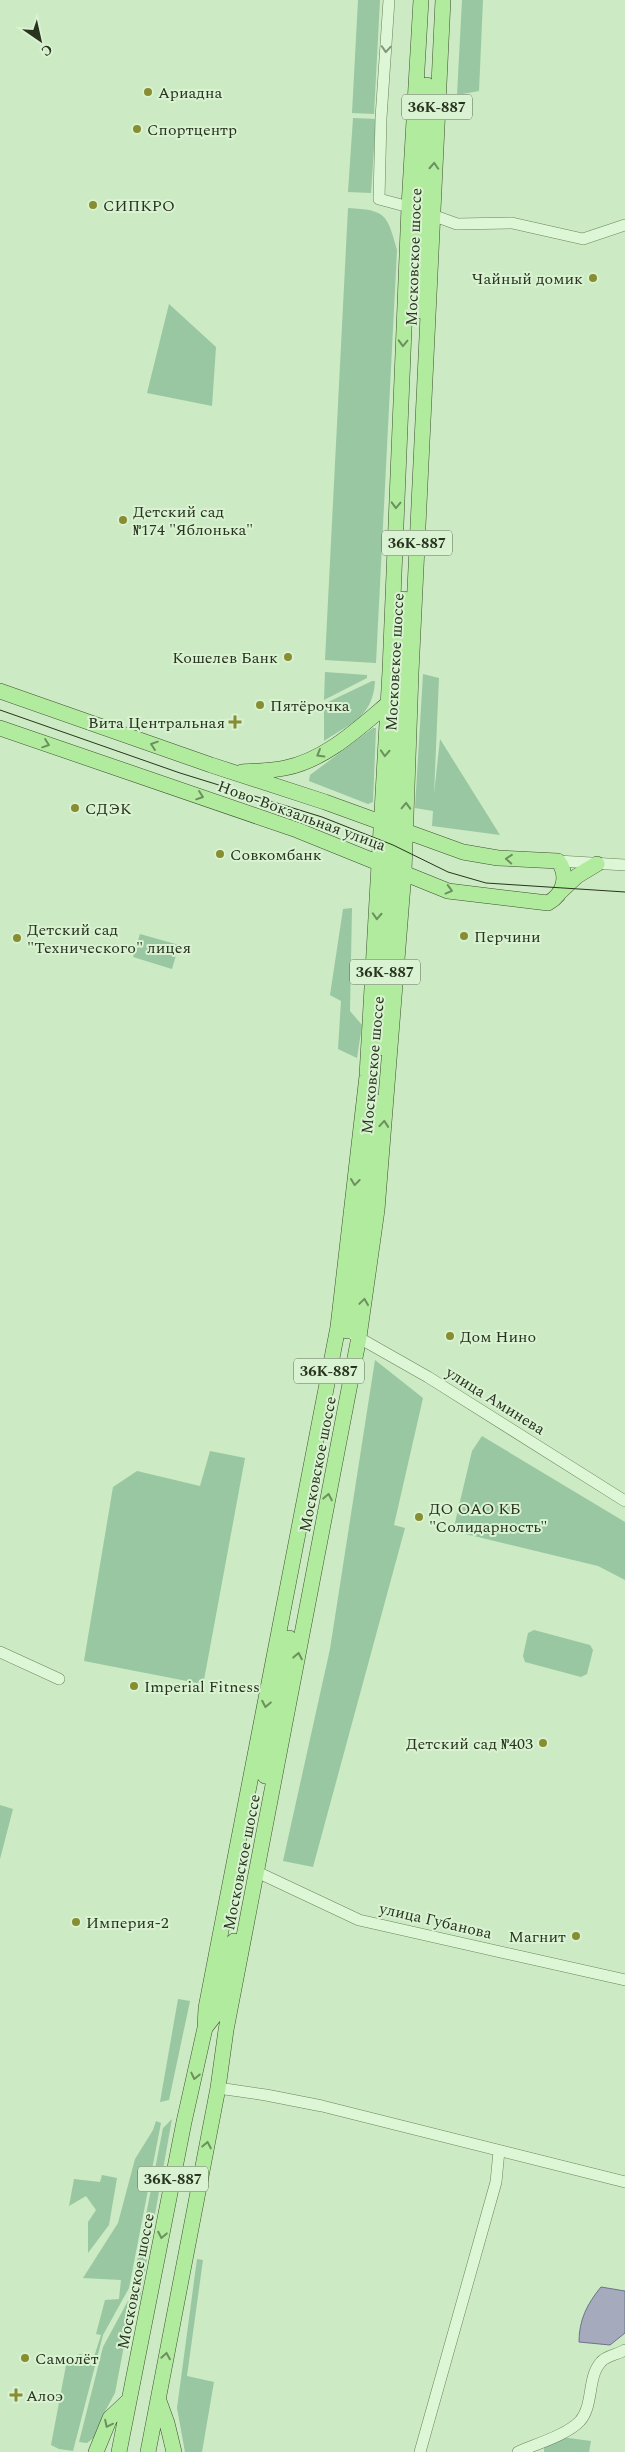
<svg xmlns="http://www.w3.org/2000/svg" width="625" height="2452" font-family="Spectral,serif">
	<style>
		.green { fill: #98c7a1 }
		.water { fill: #a5abbd; stroke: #6d728b }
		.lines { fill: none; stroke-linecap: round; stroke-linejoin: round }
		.minor-casing { stroke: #6b835c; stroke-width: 12 }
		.major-casing { stroke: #3f5130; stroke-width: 16 }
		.minor { stroke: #ddf6d6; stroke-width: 11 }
		.major { stroke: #b1eb9e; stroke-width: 15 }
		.tram { stroke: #28341e; stroke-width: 1 }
		.oneway { stroke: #82957a }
		.oneway2 { stroke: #6c905e }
		.poi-dot { fill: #878d31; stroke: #d9f2d2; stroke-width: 2 }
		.labels { text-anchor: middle; stroke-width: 4; stroke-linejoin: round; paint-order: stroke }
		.shield { fill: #d9f2d2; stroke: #5d6d54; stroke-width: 1 }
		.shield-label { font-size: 15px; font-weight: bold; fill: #28341e }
		.poi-label { font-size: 16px; fill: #28341e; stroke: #d9f2d2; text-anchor: start }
		.street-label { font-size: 16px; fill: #28341e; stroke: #d9f2d2 }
	</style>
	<rect width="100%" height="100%" fill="#cceac3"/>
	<!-- green -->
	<path class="green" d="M358,0h22l-6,114 -22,-1z
		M462,0h21l-4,91 -22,4z
		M353,118l23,1 -5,74 -23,-1z
		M348,208c38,2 39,6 49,42l-21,413 -51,-3z
		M169,304l47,43 -4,59 -65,-13z
		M325,672l42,3v3l-43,22z
		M423,674l16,4 -5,116 6,-55 60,96 -68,-9 1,-15 -18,-3z
		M372,681h3c-2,36 -24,42 -51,60v-37z
		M373,728h3l-3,74 -5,2 -59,-23 1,-6z
		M352,908l-2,103 12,14 -5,33 -19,-9 3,-48 -11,-6 13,-86z
		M140,934l39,11 -7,24 -39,-12z
		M375,1360l48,38 -29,127 11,3 -92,339 -30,-6 47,-212z
		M482,1436l143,86v58l-27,-14 -145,-35 19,-80z
		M210,1451l35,7 -41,222 -7,3 -113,-22 29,-174 24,-16 63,15z
		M534,1630l56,15 3,5 -6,24 -6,3 -56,-15 -2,-6 5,-23z
		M0,1805l13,4 -13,50z
		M178,1999l12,2 -21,99 -9,2z
		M172,2119l-32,179 -14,37 -11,58 -12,22 -7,21 -9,7 -8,-1 24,-95 27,-50 33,-169z
		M156,2121l5,2 -32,165 -26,47 -30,116 -14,-2 -8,-4 16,-85 13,-6 14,3 7,-22 -5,-1 9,-34 14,-1 2,-19 -38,-2 35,-55 17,-64 18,-29z
		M102,2175l15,3 -8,47 -21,28v-31l8,-12 -10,-14 -17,10 5,-27 26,3z
		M197,2259l6,1 -16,116 27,6 -12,70h-17l-8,-44z
		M553,2436l38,5 -2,11h-45v-7z"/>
	<!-- water -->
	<path class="water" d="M601,2287l24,4v42l-15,12 -31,-3c0,-22 8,-38 22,-55z"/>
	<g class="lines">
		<!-- minor casing -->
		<g class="minor-casing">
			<path id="minor" d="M389,0l-8,118 -2,81 30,8
				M432,215l25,9 55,-1 71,16 42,-14
				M558,861l67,4
				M354,1335l74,42 197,124
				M0,1652l59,27
				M257,1872l102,48 266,60
				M218,2088l48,7 56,11 303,76
				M420,2452l76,-270 3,-31
				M518,2452c18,-8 49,-17 62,-31 14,-16 7,-44 21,-59 6,-7 16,-7 24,-12"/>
		</g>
		<!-- major casing -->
		<g class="major-casing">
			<path id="major" d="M418,311l9,-226
				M0,691l211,74 114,37 138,50 35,6 60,3c11,15 6,33 -10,42l-100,-12 -151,-61 -297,-102
				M242,772c14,-1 29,-1 43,-4 41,-8 75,-41 106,-67
				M560,892l17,-16 20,-12
				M379,1048l13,-181 12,-268
				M347,1331l14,-102 13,-128
				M265,1776l24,-138
				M205,2028l14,-18 15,-69
				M159,2401l8,22 7,29
				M96,2452l14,-34 18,-17
				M119,2452l65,-330 21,-94 1,-20 132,-681 29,-251 23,-405 19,-464 12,-207
				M148,2452l70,-364 8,-58 133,-693 18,-127 27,-338 7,-199 32,-673"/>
		</g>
		<!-- minor -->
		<use href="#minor" class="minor"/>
		<!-- major -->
		<use href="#major" class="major"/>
		<!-- tram -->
		<path class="tram" d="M0,710l180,63 142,44 71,28 55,27 38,11 139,9"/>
	</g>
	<!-- one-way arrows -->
	<defs><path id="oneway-chevron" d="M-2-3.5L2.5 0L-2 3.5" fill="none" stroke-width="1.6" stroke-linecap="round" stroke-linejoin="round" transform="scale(1.25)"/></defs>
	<use class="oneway" href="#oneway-chevron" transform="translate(386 49) rotate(94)"/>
	<g class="oneway2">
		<use href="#oneway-chevron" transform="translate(434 166) rotate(-87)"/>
		<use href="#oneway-chevron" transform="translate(403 343) rotate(92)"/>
		<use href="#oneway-chevron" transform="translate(396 505) rotate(92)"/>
		<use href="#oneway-chevron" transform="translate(46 744) rotate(19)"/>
		<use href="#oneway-chevron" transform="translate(154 745) rotate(-161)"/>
		<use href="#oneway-chevron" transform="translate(385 753) rotate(93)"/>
		<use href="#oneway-chevron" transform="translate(320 754) rotate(150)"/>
		<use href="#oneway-chevron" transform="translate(200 796) rotate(19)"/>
		<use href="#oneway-chevron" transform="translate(406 806) rotate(-88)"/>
		<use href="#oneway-chevron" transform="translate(509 859) rotate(-176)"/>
		<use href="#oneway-chevron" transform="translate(449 890) rotate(15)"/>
		<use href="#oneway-chevron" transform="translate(377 916) rotate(93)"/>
		<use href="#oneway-chevron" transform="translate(384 1124) rotate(-85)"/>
		<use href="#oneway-chevron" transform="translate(355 1182) rotate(97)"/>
		<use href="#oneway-chevron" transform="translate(364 1302) rotate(-82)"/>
		<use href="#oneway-chevron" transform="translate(328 1497) rotate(-79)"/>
		<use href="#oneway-chevron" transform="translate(298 1656) rotate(-79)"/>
		<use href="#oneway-chevron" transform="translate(266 1704) rotate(101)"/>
		<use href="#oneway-chevron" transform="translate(195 2076) rotate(103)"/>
		<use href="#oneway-chevron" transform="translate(207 2145) rotate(-79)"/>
		<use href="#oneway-chevron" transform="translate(162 2235) rotate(101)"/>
		<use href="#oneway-chevron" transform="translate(166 2356) rotate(-80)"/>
		<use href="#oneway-chevron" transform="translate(108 2424) rotate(116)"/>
	</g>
	<!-- markers -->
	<g class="poi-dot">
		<circle cx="148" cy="92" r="5"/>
		<circle cx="137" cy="129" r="5"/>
		<circle cx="93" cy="205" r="5"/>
		<circle cx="593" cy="278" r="5"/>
		<circle cx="123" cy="520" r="5"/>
		<circle cx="288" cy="657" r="5"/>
		<circle cx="260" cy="705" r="5"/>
		<path d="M232.5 714.5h5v5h5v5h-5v5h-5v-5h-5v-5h5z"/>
		<circle cx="75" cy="808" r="5"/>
		<circle cx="220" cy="854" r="5"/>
		<circle cx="464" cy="936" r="5"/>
		<circle cx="17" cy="938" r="5"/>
		<circle cx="450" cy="1336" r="5"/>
		<circle cx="419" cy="1517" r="5"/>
		<circle cx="134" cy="1686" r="5"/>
		<circle cx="543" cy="1743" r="5"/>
		<circle cx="76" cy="1922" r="5"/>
		<circle cx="576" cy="1936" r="5"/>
		<circle cx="25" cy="2358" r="5"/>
		<path d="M13.5 2387.5h5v5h5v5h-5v5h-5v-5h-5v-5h5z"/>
	</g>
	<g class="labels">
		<!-- shield labels -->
		<g class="shield">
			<rect x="402" y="94.5" width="70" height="25" rx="4"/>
			<rect x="382" y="530.5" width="70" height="25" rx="4"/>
			<rect x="350" y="959.5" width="70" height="25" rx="4"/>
			<rect x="294" y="1358.5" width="70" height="25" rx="4"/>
			<rect x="138" y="2166.5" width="70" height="25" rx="4"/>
		</g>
		<g class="shield-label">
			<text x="437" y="112">36К-887</text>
			<text x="417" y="548">36К-887</text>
			<text x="385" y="977">36К-887</text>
			<text x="329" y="1376">36К-887</text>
			<text x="173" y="2184">36К-887</text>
		</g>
		<!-- poi labels -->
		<g class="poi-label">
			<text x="158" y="98">Ариадна</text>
			<text x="147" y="135">Спортцентр</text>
			<text x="103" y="211">СИПКРО</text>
			<text x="583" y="284" text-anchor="end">Чайный домик</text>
			<text x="133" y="517">Детский сад<tspan x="133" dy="18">№174 "Яблонька"</tspan></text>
			<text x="278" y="663" text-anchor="end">Кошелев Банк</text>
			<text x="270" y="711">Пятёрочка</text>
			<text x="225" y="728" text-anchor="end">Вита Центральная</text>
			<text x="85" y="814">СДЭК</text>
			<text x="230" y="860">Совкомбанк</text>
			<text x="27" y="935">Детский сад<tspan x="27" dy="18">"Технического" лицея</tspan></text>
			<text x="474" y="942">Перчини</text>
			<text x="460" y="1342">Дом Нино</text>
			<text x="429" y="1514">ДО ОАО КБ<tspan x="429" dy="18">"Солидарность"</tspan></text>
			<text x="144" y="1692">Imperial Fitness</text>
			<text x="533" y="1749" text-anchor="end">Детский сад №403</text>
			<text x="86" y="1928">Империя-2</text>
			<text x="566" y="1942" text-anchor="end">Магнит</text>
			<text x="35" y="2364">Самолёт</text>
			<text x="26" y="2401">Алоэ</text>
		</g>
		<!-- street labels -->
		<g class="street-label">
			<text transform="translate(413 257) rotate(-88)" y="6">Московское шоссе</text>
			<text transform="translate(394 662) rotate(-87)" y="6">Московское шоссе</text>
			<text transform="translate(302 815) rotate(20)" y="6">Ново-Вокзальная улица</text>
			<text transform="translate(372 1065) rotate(-85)" y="6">Московское шоссе</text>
			<text transform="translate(496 1400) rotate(32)" y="6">улица Аминева</text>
			<text transform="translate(317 1464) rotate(-79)" y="6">Московское шоссе</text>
			<text transform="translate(241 1862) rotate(-79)" y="6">Московское шоссе</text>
			<text transform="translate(436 1920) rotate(13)" y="6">улица Губанова</text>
			<text transform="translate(135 2281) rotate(-79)" y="6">Московское шоссе</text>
		</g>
	</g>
	<!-- north arrow -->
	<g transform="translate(40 40) rotate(146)" stroke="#d9f2d2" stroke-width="4" paint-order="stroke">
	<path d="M0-4L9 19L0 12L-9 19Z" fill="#28341e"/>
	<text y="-8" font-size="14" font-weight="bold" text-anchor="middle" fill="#28341e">С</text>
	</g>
</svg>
